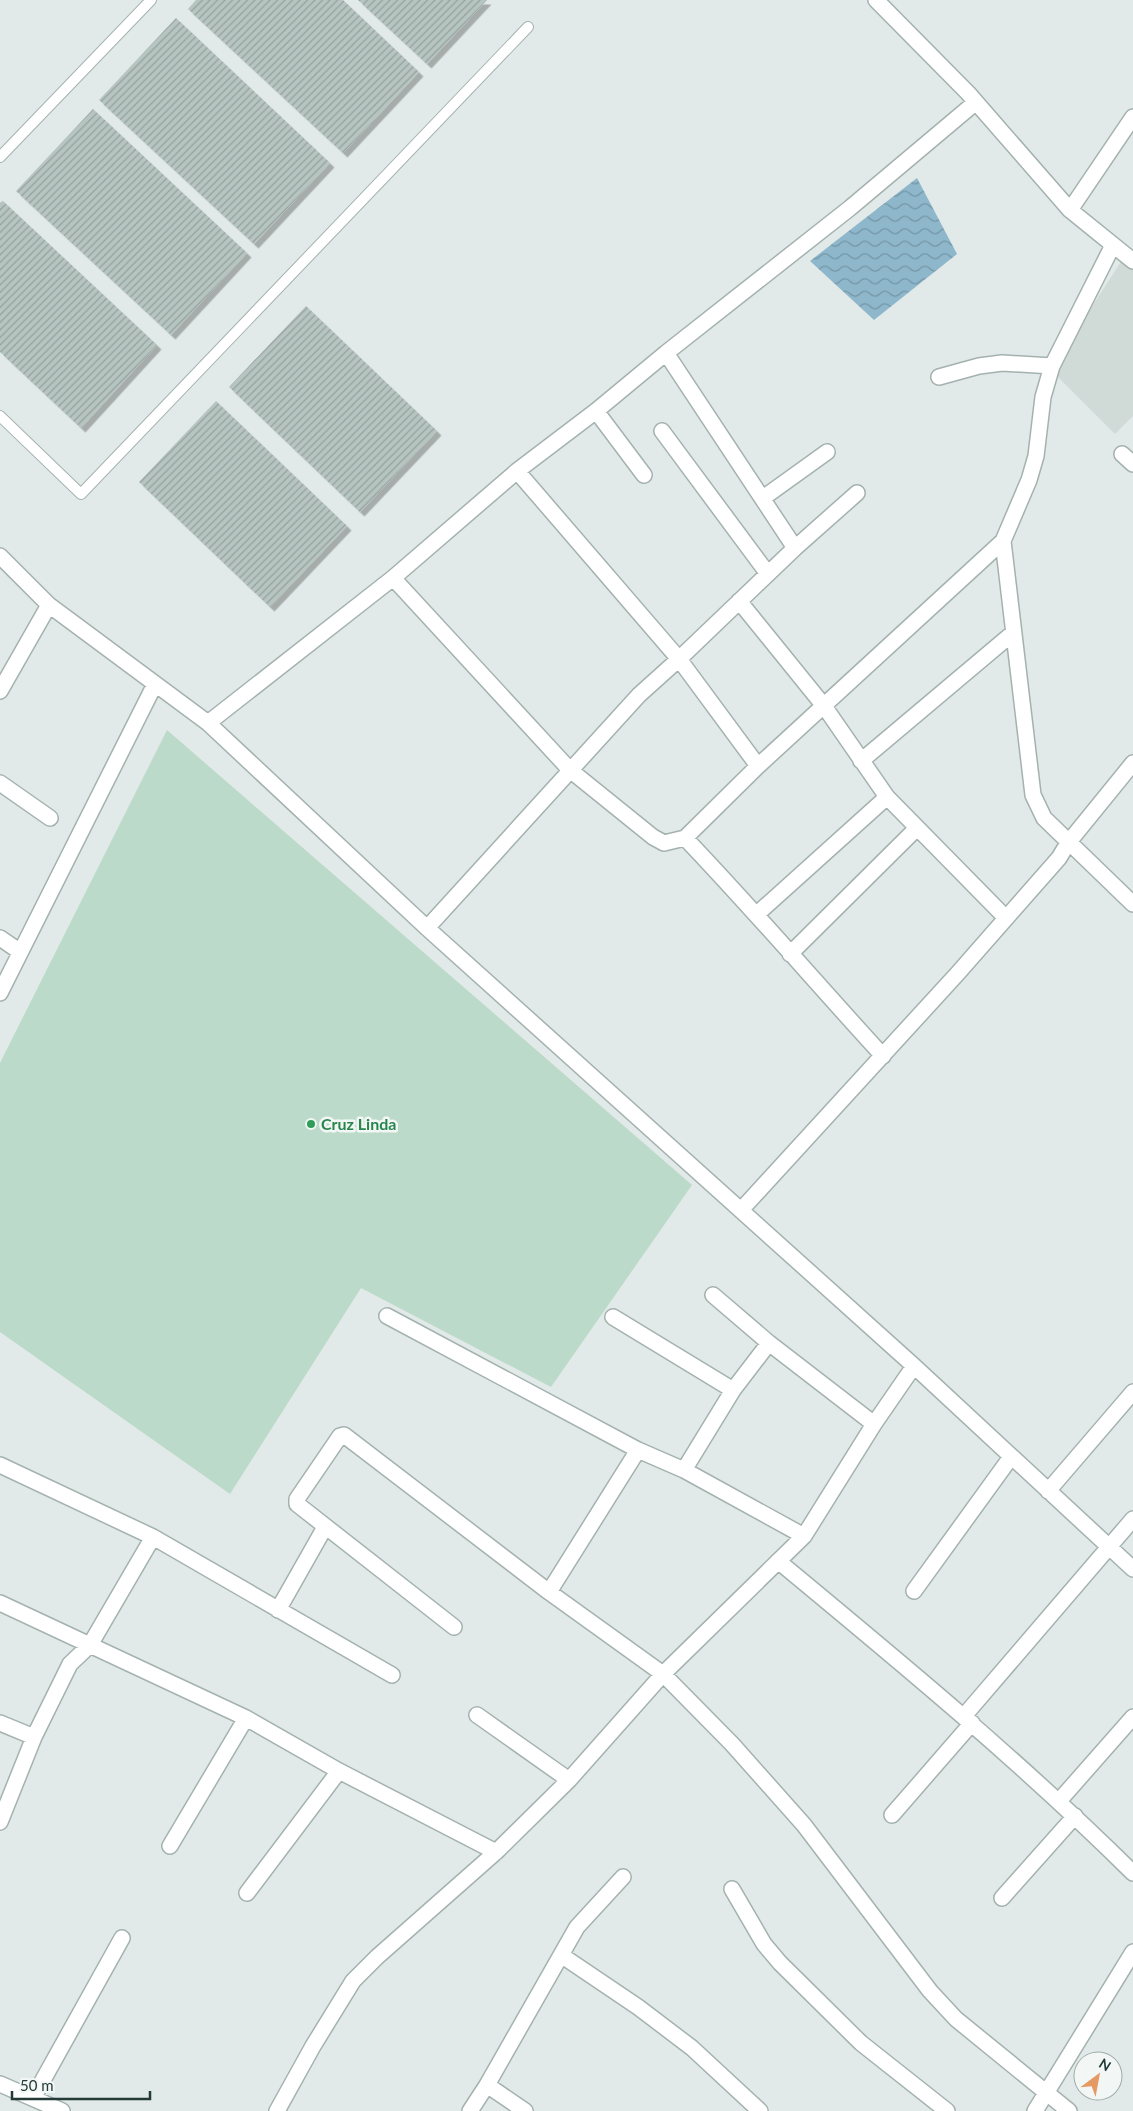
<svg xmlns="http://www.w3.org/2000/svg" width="1133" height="2111" font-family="Lato,sans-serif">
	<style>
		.built { fill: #d0dad7 }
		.pitch { fill: #bcdac9 }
		.water { fill: url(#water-waves) }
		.building { fill: url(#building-hatch); filter: url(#shadow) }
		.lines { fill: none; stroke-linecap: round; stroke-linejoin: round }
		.service-casing { stroke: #a4b2af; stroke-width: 12 }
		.minor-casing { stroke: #a4b2af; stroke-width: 18 }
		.service { stroke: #fff; stroke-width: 10 }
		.minor { stroke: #fff; stroke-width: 15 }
		.leisure-dot { fill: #2e9e5b; stroke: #f2f7f5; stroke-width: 2 }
		.labels { text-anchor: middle; stroke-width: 5; stroke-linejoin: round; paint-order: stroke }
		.leisure-label { font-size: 16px; font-weight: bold; fill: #27864d; stroke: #f2f7f5; text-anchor: start }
	</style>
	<defs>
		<pattern id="water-waves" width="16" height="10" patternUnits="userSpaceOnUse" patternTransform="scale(1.25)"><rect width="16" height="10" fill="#8eb7cb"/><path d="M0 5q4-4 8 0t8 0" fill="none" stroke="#7496a6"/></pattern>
		<pattern id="building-hatch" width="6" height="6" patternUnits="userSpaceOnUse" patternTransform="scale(1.25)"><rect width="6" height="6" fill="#b7c5c1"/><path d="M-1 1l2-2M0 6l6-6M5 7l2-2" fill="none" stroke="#94a19e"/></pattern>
		<filter id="shadow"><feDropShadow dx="4.5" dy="4.5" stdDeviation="0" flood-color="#0004"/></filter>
	</defs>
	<rect width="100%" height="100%" fill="#e1eae8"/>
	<!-- built -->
	<path class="built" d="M1122,260l11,8v148l-18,18 -64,-64z"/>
	<!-- pitch -->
	<path class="pitch" d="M167,730l525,455 -141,202 -190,-99 -131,206 -230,-162v-269z"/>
	<!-- water -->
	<path class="water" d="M917,178l40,76 -83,66 -64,-59z"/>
	<!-- building -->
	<path class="building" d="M196,0h147l76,72 -76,81 -155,-144z
		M358,0h129l-60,64z
		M176,18l154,145 -76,81 -155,-144z
		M93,109l154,144 -76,82 -155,-144z
		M3,201l154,144 -76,83 -81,-76v-149z
		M306,306l131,125 -77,81 -131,-125z
		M216,401l131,125 -77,81 -131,-125z"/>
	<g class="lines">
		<!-- service casing -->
		<g class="service-casing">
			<path id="service" d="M0,157l151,-157
				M0,416l81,78 447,-467"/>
		</g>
		<!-- minor casing -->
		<g class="minor-casing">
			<path id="minor" d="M876,0l92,93 102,117 63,51
				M1070,210l63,-93
				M1113,245l-61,121 -9,31 -7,59 -7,24 -26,61 30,254 11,23 89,86
				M666,353l129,195
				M939,377l40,-11 23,-3 50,3
				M596,411l48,64
				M662,431l106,143
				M1122,454l11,10
				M517,471l162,188 79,107
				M763,498l64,-46
				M0,556l49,49 159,118 219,205 487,438 219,203
				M393,578l177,192 83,67 11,6 21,-5 73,-72 245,-225
				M739,601l85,105 63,91 119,121
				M0,691l49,-86
				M208,723l185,-145 124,-107 79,-60 70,-58 184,-145 126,-106
				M861,761l152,-128
				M0,783l50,35
				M685,838c68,71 131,145 198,218
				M757,914l130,-117
				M427,928l212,-233 40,-36 116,-111 62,-55
				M0,938l19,13
				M790,954l127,-126
				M0,993l155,-309
				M741,1210l217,-237 101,-115 9,-15 65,-80
				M713,1295l56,48 105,81
				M387,1316l251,134 46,20 120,66
				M613,1317l120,73
				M0,1465l153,72 239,138
				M684,1470l49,-80 36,-47
				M1048,1491l85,-99
				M778,1561c122,101 243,201 355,312
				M914,1591l97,-134
				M549,1592l89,-142
				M0,1603l246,115 93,53 157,81
				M278,1610l47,-83
				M454,1627l-157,-123v-5l43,-63 4,-1 205,157 114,82 69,70 72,81 126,166 26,28 113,92
				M477,1715l92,65
				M964,1716l169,-197
				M0,1723l34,14
				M1059,1801l74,-84
				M892,1815l80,-92
				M0,1822l34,-85 36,-73 20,-19 63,-108
				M170,1846l76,-128
				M732,1889l32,55 16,19 81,80 86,68
				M247,1893l92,-122
				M1002,1898l73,-82
				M561,1955l77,52 54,41 68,63
				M0,2084l62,27
				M487,2085l38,26
				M33,2098l89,-160
				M277,2111l36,-65 40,-65 24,-24 119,-105 73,-72 94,-106 141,-138 70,-112 40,-58
				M470,2111l17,-26 90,-158 46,-50
				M1035,2111l98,-159"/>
		</g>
		<!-- service -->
		<use href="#service" class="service"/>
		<!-- minor -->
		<use href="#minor" class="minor"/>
	</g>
	<!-- markers -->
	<circle class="leisure-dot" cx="311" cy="1124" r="5"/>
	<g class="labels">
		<!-- leisure labels -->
		<g class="leisure-label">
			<text x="321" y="1130">Cruz Linda</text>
		</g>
	</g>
	<!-- north arrow -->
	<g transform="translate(1098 2076) rotate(32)"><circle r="24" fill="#f2f7f5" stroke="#9faba9"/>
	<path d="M0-4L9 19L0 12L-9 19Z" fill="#e59a64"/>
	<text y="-8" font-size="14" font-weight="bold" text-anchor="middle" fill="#233a37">N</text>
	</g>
	<!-- scale -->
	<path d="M12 2091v8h138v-8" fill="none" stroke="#233a37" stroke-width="2.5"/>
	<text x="20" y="2091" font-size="15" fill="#233a37" stroke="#f2f7f5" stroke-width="4" paint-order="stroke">50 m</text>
</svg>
